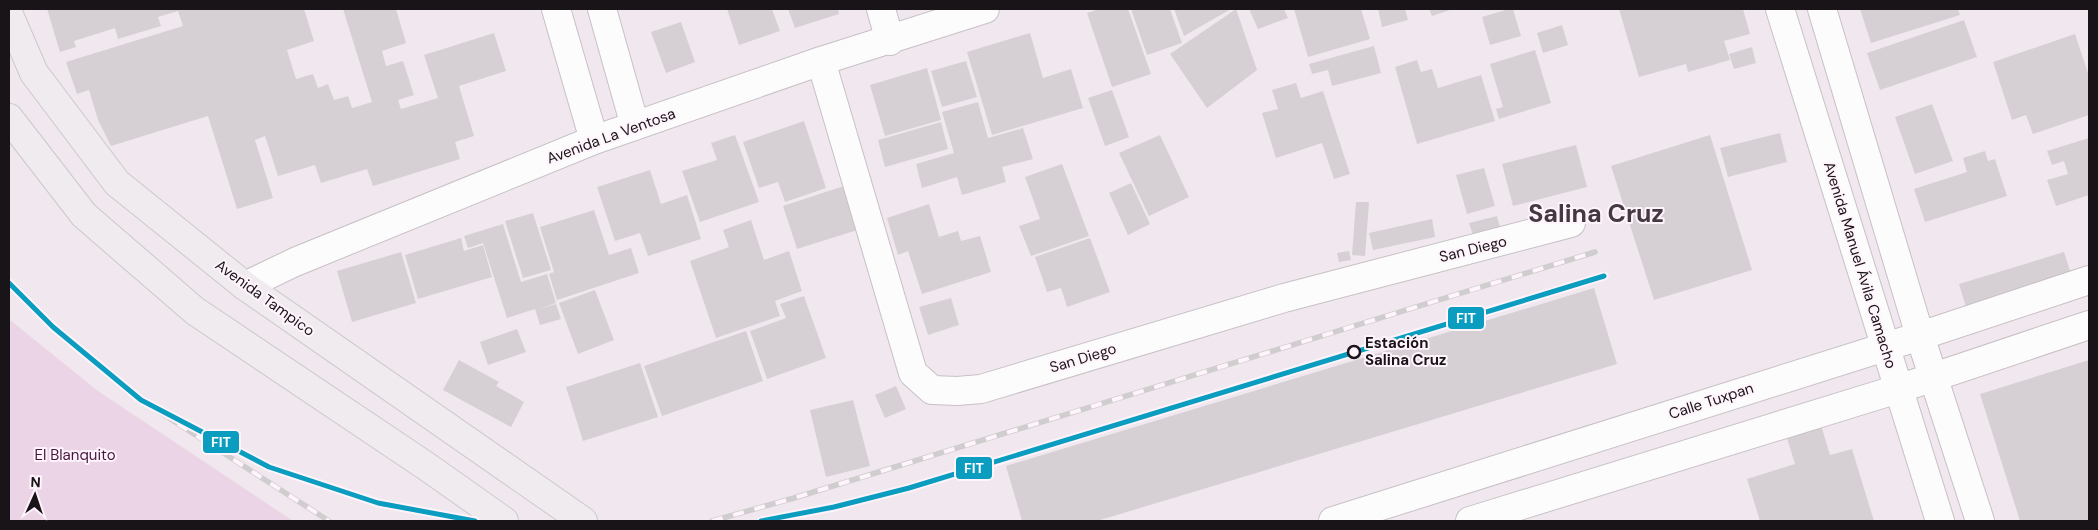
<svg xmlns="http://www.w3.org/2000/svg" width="2098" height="530" font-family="'DM Sans',sans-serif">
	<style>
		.green { fill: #ecd4e7 }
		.building { fill: #d6d0d5 }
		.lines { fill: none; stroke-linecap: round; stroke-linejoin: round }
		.minor-casing { stroke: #c7c0c5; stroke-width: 30 }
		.primary-casing { stroke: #cbc8ca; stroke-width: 30 }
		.minor { stroke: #fdfcfc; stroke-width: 28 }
		.primary { stroke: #f0ebef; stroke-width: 28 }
		.rail-casing { stroke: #d0cdcf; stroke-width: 5.5 }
		.rail { stroke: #fff3fc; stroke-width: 4; stroke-dasharray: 11; stroke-linecap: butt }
		.rail-1-casing { stroke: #fff3fc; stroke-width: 9 }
		.rail-1 { stroke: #0a9dbf; stroke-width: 5 }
		.stop-dot { fill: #fff3fc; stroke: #191418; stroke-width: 2.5 }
		.labels { text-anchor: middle; stroke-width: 4; stroke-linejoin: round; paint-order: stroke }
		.street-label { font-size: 15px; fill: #191418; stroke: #fff3fc }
		.stop-label { font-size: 15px; font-weight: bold; fill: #191418; stroke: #fff3fc; text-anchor: start }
		.park-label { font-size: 15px; fill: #45173f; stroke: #fff3fc }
		.town-label { font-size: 25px; font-weight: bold; fill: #443942; stroke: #fff3fc }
		.line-badge { stroke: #fff3fc; stroke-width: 2 }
		.badge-label { font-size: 14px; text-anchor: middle; font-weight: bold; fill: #fff }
	</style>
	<rect width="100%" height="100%" fill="#f0e8ee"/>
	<!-- green -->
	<path class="green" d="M9,319l89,72 195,130h-284z"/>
	<!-- building -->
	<path class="building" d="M47,9h257l10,32 -27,9 9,29 17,-5 5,14 10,-4 6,16 14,-4 4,12 20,-6 -29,-93h53l10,34 -24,8 4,15 17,-5 11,34 -16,5 3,9 37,-11 -14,-43 70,-22 12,38 -47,15 15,50 -19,6 5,17 -87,27 -6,-17 -46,14 -6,-18 -37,11 -13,-40 -10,4 18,58 -36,11 -29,-93 -97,30 -13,-26 -9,-30 -12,4 -11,-32 117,-36 -5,-15 -20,6 3,9 -43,13 -3,-11 -41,13 2,6 -16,5z
		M727,9h45l8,22 -41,14z
		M788,9h50l1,5 -44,14z
		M1099,9h29l23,65 -39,13 -25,-74z
		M1131,9h39l12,34 -35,12z
		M1174,9h57l-47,27z
		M1236,9l21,61 -50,38 -37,-54z
		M1249,9h35l4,9 -30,11z
		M1294,9h67l9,30 -62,18z
		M1378,9h27l3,11 -26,7z
		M1429,9h24l-21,7z
		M1509,9h4l8,27 -31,9 -8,-28z
		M1619,9h124l7,25 -26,7 6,19 -42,12 -2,-8 -47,13z
		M1860,9h98l2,6 -89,28z
		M1964,20l13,37 -97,33 -13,-37z
		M681,22l14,40 -29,11 -15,-41z
		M1562,25l6,20 -25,8 -6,-20z
		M1030,33l13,45 28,-9 12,39 -91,27 -25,-83z
		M2075,34l14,42v39l-56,19 -7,-19 -14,5 -19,-58z
		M1374,46l7,27 -49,13 -4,-16 -16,4 -3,-10z
		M1752,47l4,16 -22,6 -5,-15z
		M1535,50l16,53 -52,16 -3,-10 7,-2 -13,-43z
		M1417,60l4,12 11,-3 6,19 43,-13 14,46 -78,23 -22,-77z
		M966,61l11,36 -35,10 -11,-36z
		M927,68l14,52 -56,16 -15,-51z
		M1296,83l5,15 22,-7 27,83 -16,5 -12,-36 -46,15 -14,-45 16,-4 -6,-19z
		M1112,90l17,47 -24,9 -17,-48z
		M978,102l10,36 35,-10 10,31 -31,8 4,15 -44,13 -5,-18 -35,11 -6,-24 38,-11 -12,-41z
		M1932,104l21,57 -38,13 -20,-57z
		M804,121l22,67 -41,14 -7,-20 -19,6 -16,-46z
		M941,122l7,27 -63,18 -7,-27z
		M1780,133l7,29 -59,15 -8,-29z
		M735,135l24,67 -59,20 -18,-51 35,-11 -6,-17z
		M1160,135l29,62 -40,19 -30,-63z
		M1710,135l42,135 -98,30 -43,-134z
		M2089,138v57l-33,11 -9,-26 21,-6 -4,-13 -12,4 -5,-14z
		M1576,145l11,42 -74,19 -11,-42z
		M1985,151l3,10 7,-2 12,37 -82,26 -11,-33 53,-17 -4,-14z
		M1062,164l27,72 -58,20 -12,-30 21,-7 -15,-42z
		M1484,168l11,38 -28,8 -11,-39z
		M650,170l11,34 26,-9 14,44 -53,17 -8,-23 -25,8 -18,-54z
		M853,183l14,44 -70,22 -14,-43z
		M1131,183l19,41 -22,11 -19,-42z
		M1356,202h13l-4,54 -13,-1z
		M929,204l10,33 19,-6 3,10 19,-5 11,36 -69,22 -14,-43 -10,4 -11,-37z
		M594,210l15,45 22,-7 8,25 -82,27 -8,-26 5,-2 -14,-45z
		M533,213l18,57 -28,8 -18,-57z
		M1497,216l4,15 -27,7 -5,-15z
		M1432,219l3,18 -62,13 -4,-17z
		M751,220l13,40 25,-9 13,40 -27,10 5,15 -64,22 -26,-77 39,-14 -6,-17z
		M503,224l18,58 26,-8 9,29 -17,6 17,-5 5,15 -21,6 -5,-16 -28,9 -24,-75 -15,5 -4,-12z
		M461,238l3,13 19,-6 9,32 -74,22 -13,-44z
		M1090,238l20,54 -43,15 -6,-19 -14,4 -12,-35z
		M1349,251l2,9 -12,2 -2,-9z
		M401,252l15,51 -64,19 -15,-51z
		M2064,252l7,22 -105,33 -7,-23z
		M1594,288l23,76 -520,157h-75l-16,-55z
		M595,290l19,50 -36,14 -19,-51z
		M804,296l22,62 -59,21 -17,-48 36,-13 -6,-14z
		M951,298l8,27 -31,10 -9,-28z
		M517,329l9,23 -38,13 -8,-23z
		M746,331l17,50 -101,35 -18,-50z
		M459,360l40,22 -3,4 28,16 -13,25 -68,-37z
		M2089,360v161h-69l-40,-127z
		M640,363l18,54 -75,24 -17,-54z
		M896,386l10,23 -21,9 -10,-23z
		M853,400l17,66 -44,11 -16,-67z
		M1821,425l9,30 22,-6 22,72h-114l-13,-42 48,-15 -9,-29z"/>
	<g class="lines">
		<!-- minor casing -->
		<g class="minor-casing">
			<path id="minor" d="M556,9l38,131
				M602,9l33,117
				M881,9l9,32
				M1780,9l160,512
				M1822,9l98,327 60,185
				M821,61l92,312 19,17 25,1 24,-2 303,-91 287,-75
				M245,286l50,-24 299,-122 227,-79 164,-52
				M1333,521l587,-185 169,-56
				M1470,521l428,-132 191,-64"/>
		</g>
		<!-- primary casing -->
		<g class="primary-casing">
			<path id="primary" d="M9,15l25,58 83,110 128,103 338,235
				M9,118l75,97 111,96 231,155 78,55"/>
		</g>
		<!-- minor -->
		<use href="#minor" class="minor"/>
		<!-- primary -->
		<use href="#primary" class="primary"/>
		<!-- rail casing -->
		<g class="rail-casing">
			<path id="rail" d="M141,400l188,121
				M712,521l82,-23 801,-246"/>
		</g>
		<!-- rail -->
		<use href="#rail" class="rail"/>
		<!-- rail-1 casing -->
		<g class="rail-1-casing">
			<path id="rail-1" d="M9,283l44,44 88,73 128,67 109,36 97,18
				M761,521l73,-14 75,-19 695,-212"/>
		</g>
		<!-- rail-1 -->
		<use href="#rail-1" class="rail-1"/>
	</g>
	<!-- markers -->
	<circle class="stop-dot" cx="1354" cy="352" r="6"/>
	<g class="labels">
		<!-- street labels -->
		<g class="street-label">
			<text transform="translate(611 136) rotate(-20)" y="5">Avenida La Ventosa</text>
			<text transform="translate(1473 249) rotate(-14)" y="5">San Diego</text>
			<text transform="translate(1860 265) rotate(73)" y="5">Avenida Manuel Ávila Camacho</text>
			<text transform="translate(265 298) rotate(36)" y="5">Avenida Tampico</text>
			<text transform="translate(1083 358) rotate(-17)" y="5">San Diego</text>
			<text transform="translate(1711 401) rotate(-18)" y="5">Calle Tuxpan</text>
		</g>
		<!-- stop labels -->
		<g class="stop-label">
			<text x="1365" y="348">Estación<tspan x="1365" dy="17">Salina Cruz</tspan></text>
		</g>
		<!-- park labels -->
		<g class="park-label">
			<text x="75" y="460">El Blanquito</text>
		</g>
		<!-- town labels -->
		<g class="town-label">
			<text x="1596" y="222">Salina Cruz</text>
		</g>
	</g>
	<g class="line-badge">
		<rect x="1447" y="306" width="38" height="24" rx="5" fill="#0a9dbf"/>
		<rect x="202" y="430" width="38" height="24" rx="5" fill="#0a9dbf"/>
		<rect x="955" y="456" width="38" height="24" rx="5" fill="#0a9dbf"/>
	</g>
	<g class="badge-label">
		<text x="1466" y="323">FIT</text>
		<text x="221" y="447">FIT</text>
		<text x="974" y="473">FIT</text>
	</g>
	<!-- border -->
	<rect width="2098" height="530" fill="none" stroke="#191418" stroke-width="20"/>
	<!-- north arrow -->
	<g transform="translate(35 495) rotate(3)" stroke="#fff3fc" stroke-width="4" paint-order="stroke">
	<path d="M0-4L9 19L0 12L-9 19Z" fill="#191418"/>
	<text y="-8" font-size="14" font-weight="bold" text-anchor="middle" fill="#191418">N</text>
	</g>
</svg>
